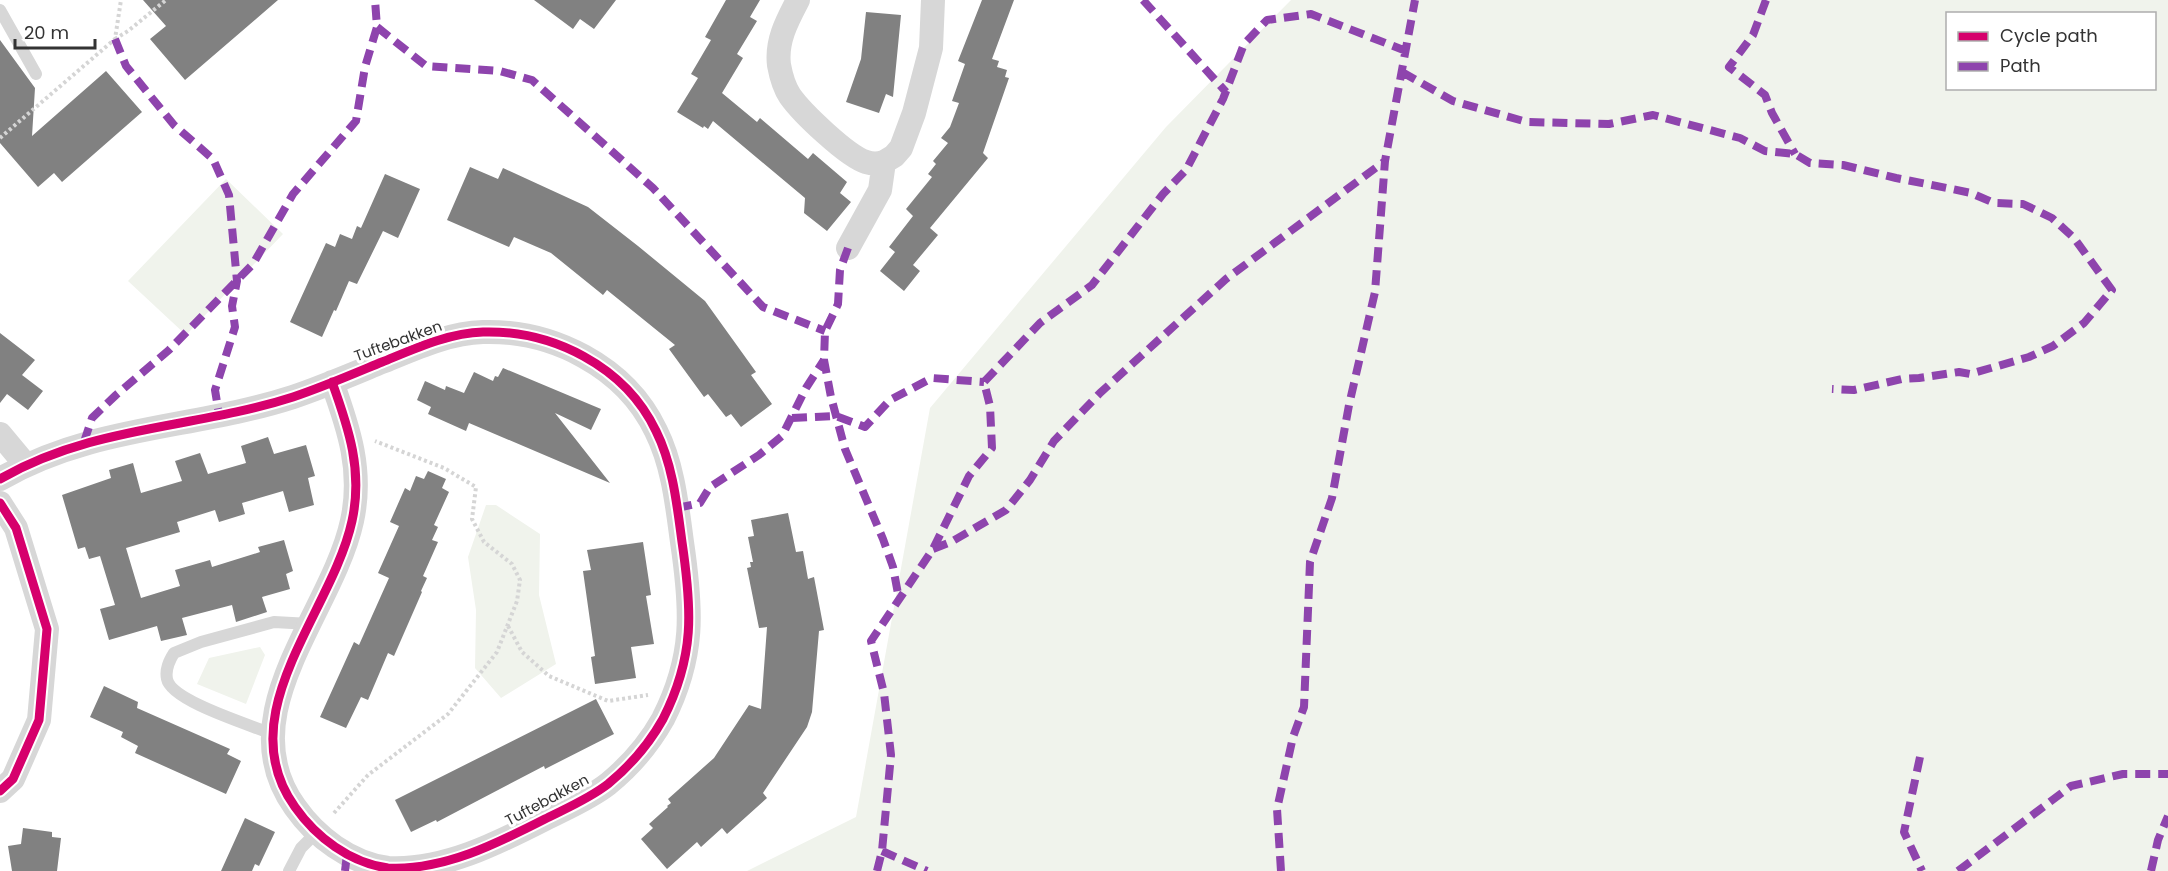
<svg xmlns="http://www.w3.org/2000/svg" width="2168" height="871" font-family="Poppins,sans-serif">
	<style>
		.green { fill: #f0f3ec; fill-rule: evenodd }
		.building { fill: #818181 }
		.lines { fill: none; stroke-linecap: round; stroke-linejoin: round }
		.path { stroke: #d5d5d5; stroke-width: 4; stroke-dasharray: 3 3; stroke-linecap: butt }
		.lane { stroke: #d7d7d7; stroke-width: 12 }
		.street { stroke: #d7d7d7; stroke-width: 24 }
		.quiet { stroke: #8e44ad; stroke-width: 8; stroke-dasharray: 15 8; stroke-linecap: butt }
		.cycleway-casing { stroke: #fff; stroke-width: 13 }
		.cycleway { stroke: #d6006c; stroke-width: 9 }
		.labels { text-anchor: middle; stroke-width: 6; stroke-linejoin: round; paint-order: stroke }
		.street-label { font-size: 15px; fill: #333; stroke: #fff }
	</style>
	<rect width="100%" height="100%" fill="#fff"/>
	<!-- green -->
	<path class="green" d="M1291,0h877v871h-1421l109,-54 74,-409 236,-281zM1948,14h206v74h-206z
		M226,179l57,55 -97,101 -58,-54z
		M486,505h10l44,29 -1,61 17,69 -55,34 -26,-30 1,-58 -8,-53z
		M260,647l5,8 -19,49 -49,-20 12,-26z"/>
	<!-- building -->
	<path class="building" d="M143,0h135l-93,80 -35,-41 16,-13z
		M534,0h82l-22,29 -14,-10 -7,10z
		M726,0h34l-10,17 7,4 -20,33 6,4 -21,35 35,29 3,-4 48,41 5,-6 34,29 -7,11 11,9 -24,29 -23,-18 1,-15 -92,-77 -5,8 -4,-3 -1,2 -26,-16 21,-34 -7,-4 20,-34 -6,-3z
		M982,0h32l-22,59 7,2 -2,6 10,3 -2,7 4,1 -26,75 5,5 -58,70 8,7 -25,30 7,6 -16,20 -24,-20 15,-19 -6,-5 24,-31 -7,-7 26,-32 -4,-3 8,-10 -3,-3 15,-18 -7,-5 9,-11 9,-24 -7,-2 13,-37 -7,-3z
		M866,12l35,3 -8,82 -7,-3 -7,19 -33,-11 15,-43z
		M0,40l35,48 -3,48 74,-65 36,41 -80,70 -8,-9 -16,14 -38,-44z
		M470,167l28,12 5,-11 85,39 50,39 67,55 51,71 -5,3 21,29 -31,23 -10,-13 -5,3 -18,-23 -4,3 -35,-48 6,-4 -68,-55 -4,5 -52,-42 -37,-16 -5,10 -62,-27z
		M385,174l35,15 -22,49 -15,-7 -26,53 -8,-3 -13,30 -2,-1 -12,27 -32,-15 36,-79 9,4 5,-13 12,5 5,-13 4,2z
		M0,333l35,27 -13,15 21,16 -15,19 -21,-16 -7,9z
		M503,368l98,41 -10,21 -36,-17 55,70 -141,-60 -3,8 -38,-17 3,-7 -14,-7 8,-19 20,9 1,-4 18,7 10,-21 19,9 2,-5 3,1z
		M268,437l6,17 32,-9 9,31 -7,2 6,27 -25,7 -6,-21 -41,12 3,11 -26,8 -4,-12 -38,12 3,10 -54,16 15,50 39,-12 -5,-16 35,-10 2,7 48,-15 -2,-5 26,-7 9,31 -7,3 4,15 -28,8 5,15 -31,10 -4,-17 -50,13 5,17 -26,6 -4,-15 -48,14 -9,-31 15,-4 -15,-49 -11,3 -4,-12 -7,2 -16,-54 49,-17 -2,-8 24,-7 8,30 41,-12 -7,-20 25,-8 8,21 38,-11 -5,-17z
		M428,471l18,8 -4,9 7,4 -15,33 4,2 -6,13 6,2 -15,34 4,2 -6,13 1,1 -28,64 -6,-3 -20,47 -7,-3 -15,31 -26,-11 34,-75 5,3 30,-67 -11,-5 21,-47 -9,-4 15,-34 5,3 6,-15 8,3z
		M788,513l8,39 7,-1 5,28 6,-2 10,53 -5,1 -7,81 -5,15 -44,66 4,5 -40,36 -5,-6 -21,19 -4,-5 -30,27 -26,-30 12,-11 -4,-4 19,-17 -1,-1 4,-3 -3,-4 46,-41 35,-53 12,4 6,-82 -8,1 -12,-60 4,-1 -1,-5h3l-5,-25 6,-1 -3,-16z
		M643,542l8,53 -5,1 8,48 -23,3 5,31 -41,6 -4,-27 4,-1 -12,-85 8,-1 -4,-20z
		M104,686l34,16 -1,6 93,41 -3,5 14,7 -15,33 -91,-41 3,-7 -17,-9 2,-5 -33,-15z
		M596,699l18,35 -69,35 -1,-3 -107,56 -1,-2 -25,12 -16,-32z
		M245,818l30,14 -16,34 -4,-2 -3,7h-31z
		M23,828l29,4v5l9,1 -4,33h-45l-4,-25 13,-2z"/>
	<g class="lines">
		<!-- path -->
		<path class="path" d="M115,39l13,-8 38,-31
			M0,138l115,-99 6,-39
			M508,626l14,26 27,24 59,25 40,-6
			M334,813l34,-38 80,-61 49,-62 20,-51 3,-21 -8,-16 -28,-22 -12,-23 4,-32 -32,-19 -69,-27"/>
		<!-- lane -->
		<path class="lane" d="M0,10l36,64
			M272,734c-21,-9 -101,-33 -105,-55 -2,-10 2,-18 7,-26l27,-11 73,-20 36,2
			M289,871l12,-23 16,-16"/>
		<!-- street -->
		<path class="street" d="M798,0c-11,21 -22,41 -19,65 2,11 5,22 11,31 12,17 57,60 76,66 6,2 12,2 18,0
			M848,248l32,-58 4,-28 10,-6 7,-8 13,-35 17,-65 2,-48
			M0,434l25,30
			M0,479c94,-54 194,-50 293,-82 30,-10 60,-23 89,-35 32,-13 66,-29 101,-30 69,-2 142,34 173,99 17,34 21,74 26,111 10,68 13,114 -19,177 -14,25 -33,47 -55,65 -18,14 -39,23 -59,33 -49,25 -104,54 -161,51 -38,-5 -72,-31 -93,-61 -67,-93 37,-194 57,-286 11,-50 -3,-92 -20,-139
			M0,503l16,25 31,101 -8,91 -26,59 -13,12"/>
		<!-- quiet -->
		<path class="quiet" d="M1143,0l83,92
			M1766,0l-13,35 -24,32 36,28 7,18 23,41
			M377,27l49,39 74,5 32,9 121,108 110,119 62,24
			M115,39l11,27 48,59 39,34 16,36 8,86 -5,25 3,21 -20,63 4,24
			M1402,72l51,29 74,21 82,2 44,-9 87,23 25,13 30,3 15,9 33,2 53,13 51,10 24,5 23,10 29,1 29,14 22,20 38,52 -28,33 -31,23 -24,11 -59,17 -11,-2 -40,6 -17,1 -48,11 -22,-1
			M848,248l-8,22 -2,34 -13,27 -1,29 7,37 14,52 38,90 10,28 6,32
			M792,418l44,-2 29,11 25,-27 42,-22 52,4
			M84,442l8,-24 24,-23 53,-45 84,-86 40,-70 63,-73 9,-54 12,-40 -2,-27
			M677,508l23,-5 10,-16 49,-32 23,-19 24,-48 18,-28
			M933,549l18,-7 55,-32 24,-30 24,-39 46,-48 126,-114 159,-118
			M1920,757l-16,75 18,39
			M882,851l45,20
			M345,871l2,-17
			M877,871l5,-20 9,-96 -7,-62 -13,-52 62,-92 36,-73 23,-28 -2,-42 -6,-24 56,-59 52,-38 71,-91 23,-24 37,-71 21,-55 23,-24 44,-6 95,37
			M1281,871l-4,-62 16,-72 11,-30 6,-145 22,-64 17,-93 26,-113 10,-131 30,-161
			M1958,871l113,-85 52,-12h45
			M2151,871l7,-31 10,-24"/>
		<!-- cycleway casing -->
		<g class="cycleway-casing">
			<path id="cycleway" d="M0,479c94,-54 194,-50 293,-82 30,-10 60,-23 89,-35 32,-13 66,-29 101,-30 69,-2 142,34 173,99 17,34 21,74 26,111 10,68 13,114 -19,177 -14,25 -33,47 -55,65 -18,14 -39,23 -59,33 -49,25 -104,54 -161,51 -38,-5 -72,-31 -93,-61 -67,-93 37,-194 57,-286 11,-50 -3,-92 -20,-139
				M0,503l16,25 31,101 -8,91 -26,59 -13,12"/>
		</g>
		<!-- cycleway -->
		<use href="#cycleway" class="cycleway"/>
	</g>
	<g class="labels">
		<!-- street labels -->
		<g class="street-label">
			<text transform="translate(398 341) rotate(-20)" y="5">Tuftebakken</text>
			<text transform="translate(547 800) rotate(-28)" y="5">Tuftebakken</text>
		</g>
	</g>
	<!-- legend -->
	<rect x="1946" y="12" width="210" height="78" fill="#ffffff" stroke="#adadad" stroke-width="1.5"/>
	<rect x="1958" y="32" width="30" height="9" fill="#d6006c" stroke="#adadad" stroke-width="1.5"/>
	<text x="2000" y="42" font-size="18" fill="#333333">Cycle path</text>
	<rect x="1958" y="62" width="30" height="9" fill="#8e44ad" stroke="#adadad" stroke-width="1.5"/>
	<text x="2000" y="72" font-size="18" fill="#333333">Path</text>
	<!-- scale -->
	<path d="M15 39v9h80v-9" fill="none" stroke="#333333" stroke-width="3"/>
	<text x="24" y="39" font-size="18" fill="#333333" stroke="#ffffff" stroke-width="4.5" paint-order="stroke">20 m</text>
</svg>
